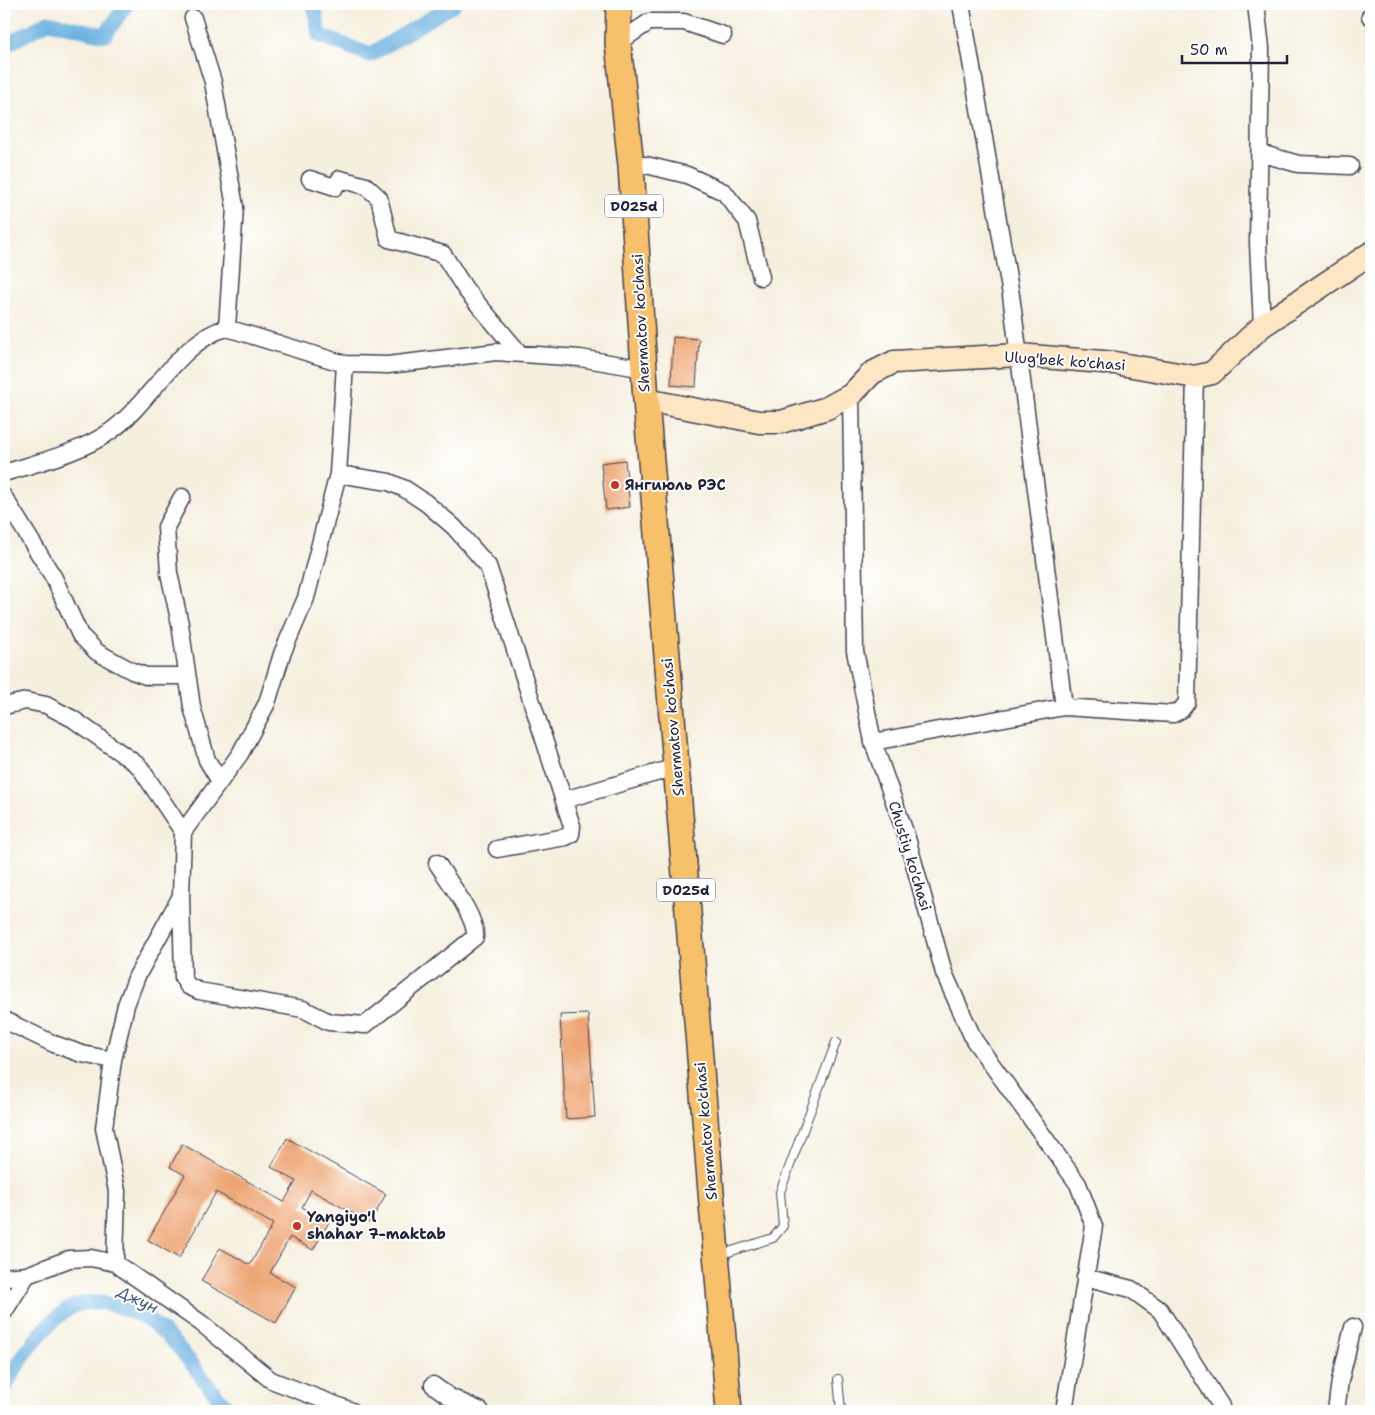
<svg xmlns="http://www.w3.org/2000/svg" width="1375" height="1415" font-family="'Shantell Sans',sans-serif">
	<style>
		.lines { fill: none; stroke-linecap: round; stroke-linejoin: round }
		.canal { stroke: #69b0e0; stroke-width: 15 }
		.building { fill: #eea573 }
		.lane-casing { stroke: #424153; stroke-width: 10 }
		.street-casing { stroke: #424153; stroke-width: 19 }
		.secondary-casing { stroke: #424153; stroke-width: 25 }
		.primary-casing { stroke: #424153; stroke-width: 28 }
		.lane { stroke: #fff; stroke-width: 8 }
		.street { stroke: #fff; stroke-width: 16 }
		.secondary { stroke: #fce6c4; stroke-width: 22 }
		.primary { stroke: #f7c06b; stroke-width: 25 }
		.poi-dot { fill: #c8321e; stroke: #fff; stroke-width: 2 }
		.labels { text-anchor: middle; stroke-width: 4; stroke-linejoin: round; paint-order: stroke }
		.shield { fill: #fff; stroke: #646476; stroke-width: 1 }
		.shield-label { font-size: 14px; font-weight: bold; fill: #22223b }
		.street-label { font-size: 15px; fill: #22223b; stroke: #fff }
		.poi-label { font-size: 15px; font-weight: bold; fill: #22223b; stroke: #fff; text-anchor: start }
		.water-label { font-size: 16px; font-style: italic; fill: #3e5b7d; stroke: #fff }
	</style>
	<rect width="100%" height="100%" fill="#fff"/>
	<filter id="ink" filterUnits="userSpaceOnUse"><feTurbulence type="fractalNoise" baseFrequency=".02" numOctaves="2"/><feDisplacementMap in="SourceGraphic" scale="10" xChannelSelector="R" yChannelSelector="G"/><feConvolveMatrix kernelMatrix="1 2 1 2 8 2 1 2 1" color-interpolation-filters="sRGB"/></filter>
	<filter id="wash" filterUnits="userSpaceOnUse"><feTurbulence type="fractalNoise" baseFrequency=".0096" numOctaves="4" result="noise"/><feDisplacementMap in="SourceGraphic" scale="20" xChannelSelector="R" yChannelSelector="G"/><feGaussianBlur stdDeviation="1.12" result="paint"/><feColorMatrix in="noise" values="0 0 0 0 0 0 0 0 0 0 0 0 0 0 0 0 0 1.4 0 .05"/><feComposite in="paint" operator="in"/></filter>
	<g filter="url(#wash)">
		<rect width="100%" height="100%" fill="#f5efdd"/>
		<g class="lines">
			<!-- canal -->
			<path class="canal" d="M314,4l5,31 51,20 84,-51
				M4,46l44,-24 57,13 22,-31
				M4,1391c11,-27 47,-79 76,-87 23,-6 53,6 72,19 32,23 51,61 79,88"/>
		</g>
		<g id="blocks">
			<!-- building -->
			<path class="building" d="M673,337l26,2 -3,48 -25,-2z
				M625,460l5,47 -24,3 -5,-47z
				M588,1014l7,103 -29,2 -6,-104z
				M287,1138l99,56 -16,29 -59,-33 -9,17 27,15 -16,28 -23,-13 -20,36 26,14 -20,36 -75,-42 19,-33 30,17 23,-41 -57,-32 -37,66 -31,-18 37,-65 -15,-8 12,-23 102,58 12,-21 -25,-14z"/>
		</g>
	</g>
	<g filter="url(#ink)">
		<use href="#blocks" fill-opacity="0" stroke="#424153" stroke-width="1"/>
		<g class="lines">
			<!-- lane casing -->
			<g class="lane-casing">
				<path id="lane" d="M719,1255l54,-17 10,-12 -3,-34 56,-150
					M838,1379l3,32"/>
			</g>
			<!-- street casing -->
			<g class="street-casing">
				<path id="street" d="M961,4l50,291 53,412
					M1256,4l5,44 -3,195 4,83
					M1370,16h1
					M193,18l20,64 22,125 -8,121
					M618,43l31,-21h35l39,13
					M1260,153l38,11 52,2
					M631,166l15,-1 41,10 37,17 23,29 14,56
					M310,179l25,8 5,-8 26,7 13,12 10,41 54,15 23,36 54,64
					M851,395l4,256 18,91 34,96 37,135 30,67 104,144 16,42 -30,185
					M4,473c35,-11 76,-20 107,-42 39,-28 70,-92 116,-103l118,36 43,1 108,-13 84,6 65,11
					M338,474l51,8 16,7 21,14 28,24 34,39 84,260 -1,8 -5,3 -69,12
					M4,497l50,81 26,57 17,17 35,19 14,5h40
					M182,497l-16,30 3,46 11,51 12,83 15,53 12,20
					M4,706l22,-5 20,4 27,14 66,47 44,66
					M873,742l191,-35 109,7 8,-4 6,-8 8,-325
					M564,800l112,-33
					M181,896l2,82 5,8 11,5 104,18 26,13 36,3 110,-88c2,-20 -27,-56 -38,-74
					M4,1020l50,24 28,10 31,6
					M115,1263l2,-72 -13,-63 9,-68 13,-55 11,-29 44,-80 2,-64 57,-78 27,-51 15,-49 24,-56 32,-124 7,-110
					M4,1277l23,-2
					M1085,1277l46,12 29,21 61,96v5
					M4,1312l23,-37 42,-16 22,-1 24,5 86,60 70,57 81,31
					M433,1385l17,12 31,14
					M1336,1411l4,-30 13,-54"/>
			</g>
			<!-- secondary casing -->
			<g class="secondary-casing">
				<path id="secondary" d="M646,400l113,22h22l46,-14 24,-13 21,-22 22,-11 125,-7 96,8 80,14 17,-4 50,-47 109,-73"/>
			</g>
			<!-- primary casing -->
			<g class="primary-casing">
				<path id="primary" d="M619,4l-1,39 13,123 15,234 83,1011"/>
			</g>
			<!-- lane -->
			<use href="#lane" class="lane"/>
			<!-- street -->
			<use href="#street" class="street"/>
			<!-- secondary -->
			<use href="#secondary" class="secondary"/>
			<!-- primary -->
			<use href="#primary" class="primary"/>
		</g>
	</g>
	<!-- markers -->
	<g class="poi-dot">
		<circle cx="615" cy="485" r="5"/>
		<circle cx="297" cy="1226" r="5"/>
	</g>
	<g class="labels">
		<!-- shield labels -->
		<g class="shield">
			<rect x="605" y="194.5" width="58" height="23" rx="4"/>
			<rect x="657" y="878.5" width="58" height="23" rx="4"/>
		</g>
		<g class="shield-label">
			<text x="634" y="211">D025d</text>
			<text x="686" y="895">D025d</text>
		</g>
		<!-- street labels -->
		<g class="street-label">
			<text transform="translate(641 323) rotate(-93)" y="5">Shermatov ko'chasi</text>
			<text transform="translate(1065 361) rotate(4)" y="5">Ulug'bek ko'chasi</text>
			<text transform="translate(673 727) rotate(-95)" y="5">Shermatov ko'chasi</text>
			<text transform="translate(910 856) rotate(73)" y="5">Chustiy ko'chasi</text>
			<text transform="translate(706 1131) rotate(-95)" y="5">Shermatov ko'chasi</text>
		</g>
		<!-- poi labels -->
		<g class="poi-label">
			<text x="625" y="490">Янгиюль РЭС</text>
			<text x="307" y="1222">Yangiyo'l<tspan x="307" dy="17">shahar 7-maktab</tspan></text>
		</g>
		<!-- water labels -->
		<g class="water-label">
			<text transform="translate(138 1299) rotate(25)" y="6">Джун</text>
		</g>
	</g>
	<!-- margin -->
	<rect width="1375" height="1415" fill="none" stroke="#fff" stroke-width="20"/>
	<!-- scale -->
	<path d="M1182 55v8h105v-8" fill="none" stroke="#22223b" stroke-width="2.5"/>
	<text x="1190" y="55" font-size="15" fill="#22223b" stroke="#ffffff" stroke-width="4" paint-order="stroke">50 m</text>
</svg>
